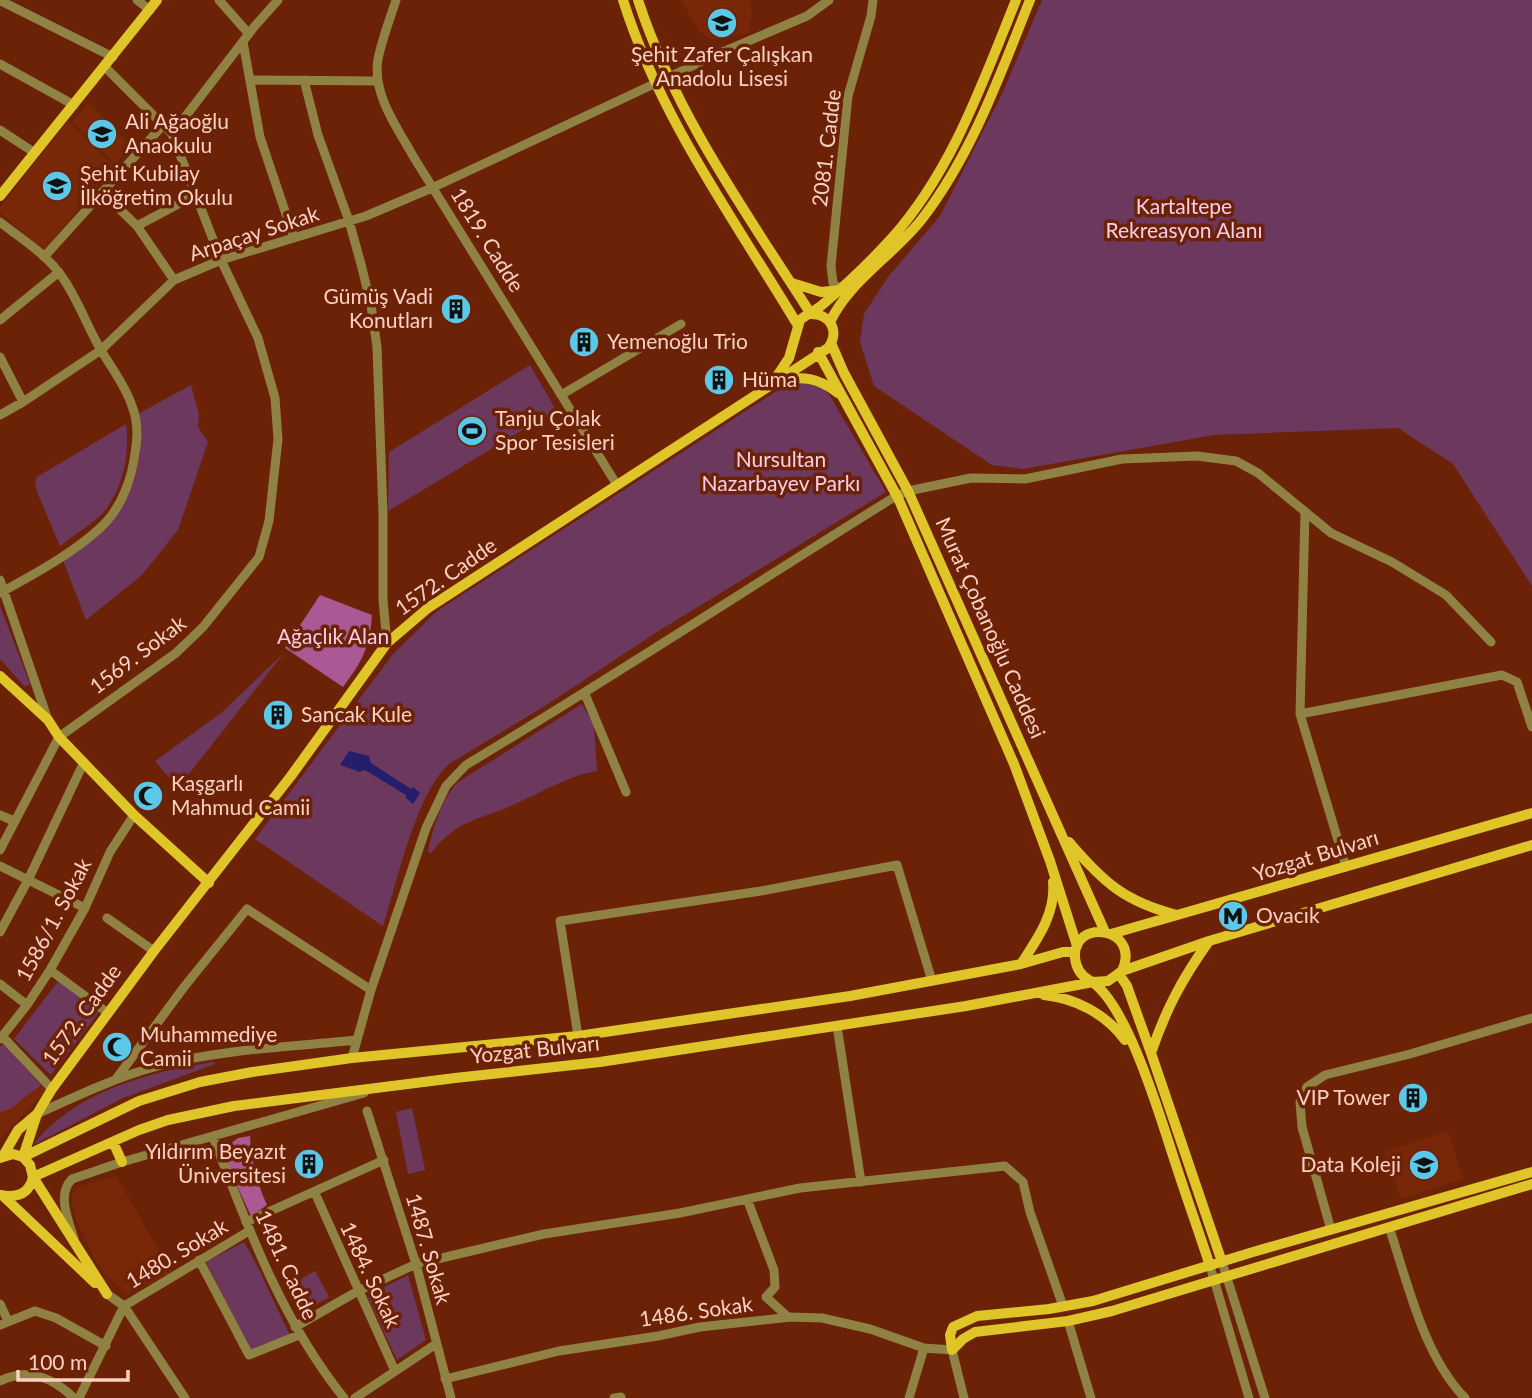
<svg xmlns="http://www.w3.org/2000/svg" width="1532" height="1398" font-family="Lato,sans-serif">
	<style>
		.built { fill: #782708 }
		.green { fill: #6d385e }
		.forest { fill: #aa5994 }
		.water { fill: #241e6c }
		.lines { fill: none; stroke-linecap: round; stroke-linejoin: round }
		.minor { stroke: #8f8243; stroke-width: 9 }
		.major { stroke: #dfc527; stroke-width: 10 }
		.labels { text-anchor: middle; stroke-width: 7; stroke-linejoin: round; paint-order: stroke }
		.poi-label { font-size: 21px; fill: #fdd0c2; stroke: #6b2207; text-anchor: start }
		.street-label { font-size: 21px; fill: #fdd0c2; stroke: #6b2207 }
		.park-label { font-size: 21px; fill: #f9ccea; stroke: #6b2207 }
	</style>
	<rect width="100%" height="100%" fill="#6b2207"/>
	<!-- built -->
	<path class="built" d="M681,0h70l1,14 -3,18 -28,7h-10l-12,-7z
		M88,103l44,43 -17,18 -43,-42z
		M68,121l46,45 -70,85 -44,-38v-6z
		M4,1044l43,46 -47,49v-92z
		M1448,1131l15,48 -62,20 -16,-47z
		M116,1176l56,96 -44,23 -25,-23 -8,-12 -19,-41 -5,-19 2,-7 6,-7z"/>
	<!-- green -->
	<path class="green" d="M1042,0h490v586l-79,-122 -55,-36 -184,7 -191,34 -31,-4 -118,-79 -14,-44 4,-28 24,-37 52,-61 62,-122z
		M530,365l26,45 -168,101 1,-59z
		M797,381l25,6 8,9 56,96 -229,140 -109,72 -99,60c-33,29 -52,119 -66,162l-128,-87 138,-185 44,-43 346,-224z
		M191,385l8,29 -1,13 10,15 -30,88 -37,46 -55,44 -23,-60c16,-13 37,-27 51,-43 24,-28 30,-67 24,-103z
		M126,424c4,28 -2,60 -19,84 -9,13 -34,27 -47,38l-23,-54 -2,-9 2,-6z
		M0,606l30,78 -5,3 -25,-28z
		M283,654l-105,134 -23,-27 66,-48z
		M582,704l12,21 3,46c-30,5 -54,21 -82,33 -35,16 -58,15 -84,49l-3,-1c5,-23 13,-53 30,-70z
		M59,980l40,32 -48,63 -37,-36z
		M4,1044l37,41 -31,24 -10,3v-65z
		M214,1062l1,2 -92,34 -90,47c42,-54 116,-73 181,-83z
		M412,1108l13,62 -17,4 -12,-62z
		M244,1242c18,30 30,62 46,93l-40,15 -44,-88z
		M315,1271l14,26 -28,16 -14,-26z
		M408,1275l18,65 -29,20 -30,-64z"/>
	<!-- forest -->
	<path class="forest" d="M320,595l52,20c-2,32 -10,47 -29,72l-58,-39z
		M250,1136c1,25 7,47 17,69l-16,11 -24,-52 3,-20 8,-6z"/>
	<!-- water -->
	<path class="water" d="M349,751l20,5 2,7 40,26 2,-2 7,6 -7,11 -7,-6v-3l-41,-25 -5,2 -20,-7z"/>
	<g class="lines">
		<!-- minor -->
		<path class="minor" d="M137,0l13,10
			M219,0l30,34
			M396,0c-6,19 -14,39 -18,59 -6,35 19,68 35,97l204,329
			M1,1l112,56
			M243,42l17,95 34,101
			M0,64l74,41
			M251,80l127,1
			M304,80l14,55 31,86 12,43 10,41 6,42 6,167v86l4,43
			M0,130l35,23
			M172,134l82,-107 24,-27
			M102,192l35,34 37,54
			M0,222c20,16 45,31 60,52 18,24 26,51 41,76 11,19 24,35 31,56 6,15 6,31 3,47 -3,24 -12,50 -28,68 -26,28 -74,54 -107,72
			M137,226l60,-32
			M44,257l120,-133
			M843,292l-10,-9 -2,-17 17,-170 23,-80 2,-16
			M0,320l59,-48
			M0,357l23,45
			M561,395l120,-71
			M0,415l23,-13 78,-52 73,-70 47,-20 145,-44 68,-29 284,-133 89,-38 22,-16
			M1305,512l-5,202 46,153
			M0,580l48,140
			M585,694l41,98
			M1300,714l202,-39 15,7 15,45
			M0,815l14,6
			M0,850l59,-113 117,-84 27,-26 56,-70 10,-36 9,-82 -3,-41 -17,-60 -37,-78 -49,-126 -67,-67
			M0,866l85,42
			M107,918l47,33
			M0,932l28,-52 56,-118
			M50,970l58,43
			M0,984l27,21
			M837,1026l24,156
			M578,1036l-18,-115 201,-30 136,-26 35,116
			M3,1037l49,52
			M0,1039l27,-34 23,-35 35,-62 25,-56 24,-37
			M352,1058l19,-68 55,-162 20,-42 20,-21c145,-87 287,-180 430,-269l12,-5 63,-13 54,1 97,-20 75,-3 39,5 22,12 73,60 61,29 54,33 45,47
			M116,1079l68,-92 63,-78 124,81
			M367,1111l49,153 35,134
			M37,1114c40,-18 79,-37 121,-48 64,-17 132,-19 198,-26
			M213,1137c35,91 69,184 131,261
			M315,1193l80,178
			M747,1199l27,71 1,17 -9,10 22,20
			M246,1222l138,-62
			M1389,1227c19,56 34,128 76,171
			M1331,1230l-29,-103 -2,-25 7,-15 18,-12 85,-21 122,-36
			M74,1239c-5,-18 -18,-44 -2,-60l50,-17 242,-69
			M199,1260l50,95 50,-20
			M1222,1262l43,136
			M1210,1266l39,132
			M107,1294l17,12 61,92
			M0,1304l8,17
			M1068,1321l23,77
			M0,1325l35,-14 21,7 50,28
			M295,1327l63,-36 58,-27 128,-30 136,-21 120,-25 205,-22 18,16 7,30 33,94
			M445,1379l114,-28 99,-15 42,-9 91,-10 31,1 48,11 54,19 28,2 12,48
			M0,1381c29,-14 53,-3 74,17
			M79,1398l45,-92 125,-75
			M355,1398l81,-54
			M614,1398l7,-1
			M909,1398l15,-50"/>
		<!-- major -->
		<path class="major" d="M623,0c37,118 111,219 174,324
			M638,0c37,114 109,214 173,314
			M0,196l157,-196
			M792,283l29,9 19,-2
			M830,322c20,-42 64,-67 92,-103 50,-65 78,-144 108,-219
			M831,343l13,30 64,118 197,441
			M818,352l80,146 116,266 36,97 27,85
			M775,379l14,-21 11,-38c7,-6 15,-9 22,-15 24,-20 47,-42 69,-66 61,-68 91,-155 125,-239
			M778,381c24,-6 41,-3 60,12
			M0,676l48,44 11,17 75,78 75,68
			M1069,842c34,40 56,60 108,73
			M1111,934l421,-121
			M1021,964c17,-26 35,-51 32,-82
			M1122,971l87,-30 323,-96
			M1119,974l8,12 24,67 71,209
			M1044,995c31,3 62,19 81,45
			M1151,1053c15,-44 31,-74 58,-112
			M113,1142l9,20
			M3,1156l15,-26 19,-16
			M23,1157l14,-43 15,-25 102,-138 137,-175 96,-133 41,-35 400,-260c12,-16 3,-34 -17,-34
			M23,1157l7,8 3,12 74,117
			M0,1158l13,-4 10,3 116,-56 61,-19 52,-10 100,-14 226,-22 272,-40 171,-32 42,-12h12
			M0,1195c16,3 29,0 33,-18l106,-47 29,-10 66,-14 221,-28 145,-16 366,-56 127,-24 15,-1 14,-10c20,-44 -50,-54 -47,-13 1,9 5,17 14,22 38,20 73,143 87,185 11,34 23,67 34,101
			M2,1195l93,88
			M952,1350l-2,-15 3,-8 24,-11 72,-7 44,-8 160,-49 279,-80
			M952,1350l11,-11 12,-7 93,-11 44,-10 420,-127"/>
	</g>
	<!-- icons -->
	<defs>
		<g id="school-disc" transform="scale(1.575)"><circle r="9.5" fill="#5ac8e6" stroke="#6b2207"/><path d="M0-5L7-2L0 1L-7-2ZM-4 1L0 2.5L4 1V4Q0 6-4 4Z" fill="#111"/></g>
		<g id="building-disc" transform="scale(1.575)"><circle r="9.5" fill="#5ac8e6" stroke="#6b2207"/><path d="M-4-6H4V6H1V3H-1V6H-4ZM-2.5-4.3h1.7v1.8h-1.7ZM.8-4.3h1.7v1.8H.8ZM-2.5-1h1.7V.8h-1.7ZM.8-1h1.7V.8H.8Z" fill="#111"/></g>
		<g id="stadium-disc" transform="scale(1.575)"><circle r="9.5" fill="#5ac8e6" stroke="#6b2207"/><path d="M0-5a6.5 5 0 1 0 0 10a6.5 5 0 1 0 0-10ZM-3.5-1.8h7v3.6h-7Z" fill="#111"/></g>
		<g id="mosque-disc" transform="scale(1.575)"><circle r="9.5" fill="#5ac8e6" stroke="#6b2207"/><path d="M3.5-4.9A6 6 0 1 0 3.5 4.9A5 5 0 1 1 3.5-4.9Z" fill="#111"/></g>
		<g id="metro-disc" transform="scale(1.575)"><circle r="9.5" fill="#5ac8e6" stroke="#6b2207"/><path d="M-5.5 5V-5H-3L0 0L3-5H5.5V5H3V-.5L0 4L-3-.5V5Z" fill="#111"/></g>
	</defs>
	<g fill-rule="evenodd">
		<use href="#school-disc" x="722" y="23"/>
		<use href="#school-disc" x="102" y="134"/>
		<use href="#school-disc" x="57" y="186"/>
		<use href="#building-disc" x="456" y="309"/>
		<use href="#building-disc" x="584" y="342"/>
		<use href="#building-disc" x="719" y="380"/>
		<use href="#stadium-disc" x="472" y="431"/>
		<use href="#building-disc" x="278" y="715"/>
		<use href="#mosque-disc" x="148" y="796"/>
		<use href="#metro-disc" x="1233" y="916"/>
		<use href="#mosque-disc" x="117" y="1047"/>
		<use href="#building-disc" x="1413" y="1098"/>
		<use href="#building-disc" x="309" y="1164"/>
		<use href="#school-disc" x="1424" y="1165"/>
	</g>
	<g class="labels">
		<!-- poi labels -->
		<g class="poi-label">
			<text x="722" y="62" text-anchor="middle">Şehit Zafer Çalışkan<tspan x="722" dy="24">Anadolu Lisesi</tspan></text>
			<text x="125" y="129">Ali Ağaoğlu<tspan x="125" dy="24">Anaokulu</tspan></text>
			<text x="80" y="181">Şehit Kubilay<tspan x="80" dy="24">İlköğretim Okulu</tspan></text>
			<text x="433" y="304" text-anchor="end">Gümüş Vadi<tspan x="433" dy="24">Konutları</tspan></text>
			<text x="607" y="349">Yemenoğlu Trio</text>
			<text x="742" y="387">Hüma</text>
			<text x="495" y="426">Tanju Çolak<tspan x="495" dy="24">Spor Tesisleri</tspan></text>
			<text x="301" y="722">Sancak Kule</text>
			<text x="171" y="791">Kaşgarlı<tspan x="171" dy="24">Mahmud Camii</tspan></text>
			<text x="1256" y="923">Ovacık</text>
			<text x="140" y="1042">Muhammediye<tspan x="140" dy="24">Camii</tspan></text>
			<text x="1390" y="1105" text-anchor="end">VIP Tower</text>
			<text x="286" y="1159" text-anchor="end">Yıldırım Beyazıt<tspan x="286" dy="24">Üniversitesi</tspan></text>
			<text x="1401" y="1172" text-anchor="end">Data Koleji</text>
		</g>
		<!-- street labels -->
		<g class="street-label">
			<text transform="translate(827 148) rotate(-83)" y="7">2081. Cadde</text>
			<text transform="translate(254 234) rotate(-18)" y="7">Arpaçay Sokak</text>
			<text transform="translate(487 240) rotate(58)" y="7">1819. Cadde</text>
			<text transform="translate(446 577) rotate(-35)" y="7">1572. Cadde</text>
			<text transform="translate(990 628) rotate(66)" y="7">Murat Çobanoğlu Caddesi</text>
			<text transform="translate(138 655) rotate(-37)" y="7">1569. Sokak</text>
			<text transform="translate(1316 856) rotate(-17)" y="7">Yozgat Bulvarı</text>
			<text transform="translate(54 920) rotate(-62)" y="7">1586/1. Sokak</text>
			<text transform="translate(82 1015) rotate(-54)" y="7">1572. Cadde</text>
			<text transform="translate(535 1050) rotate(-6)" y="7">Yozgat Bulvarı</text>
			<text transform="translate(428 1249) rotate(74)" y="7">1487. Sokak</text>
			<text transform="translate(177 1254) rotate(-31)" y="7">1480. Sokak</text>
			<text transform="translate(286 1265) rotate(65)" y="7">1481. Cadde</text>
			<text transform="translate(370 1275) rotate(65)" y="7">1484. Sokak</text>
			<text transform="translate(696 1312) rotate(-8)" y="7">1486. Sokak</text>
		</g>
		<!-- park labels -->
		<g class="park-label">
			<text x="1184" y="214">Kartaltepe<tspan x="1184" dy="24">Rekreasyon Alanı</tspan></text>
			<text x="781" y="467">Nursultan<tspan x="781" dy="24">Nazarbayev Parkı</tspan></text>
			<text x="333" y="644">Ağaçlık Alan</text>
		</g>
	</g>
	<!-- scale -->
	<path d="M18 1370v10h110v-10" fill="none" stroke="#fdd0c2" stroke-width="3.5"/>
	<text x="28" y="1370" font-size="21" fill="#fdd0c2" stroke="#6b2207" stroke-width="5" paint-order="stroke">100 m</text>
</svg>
